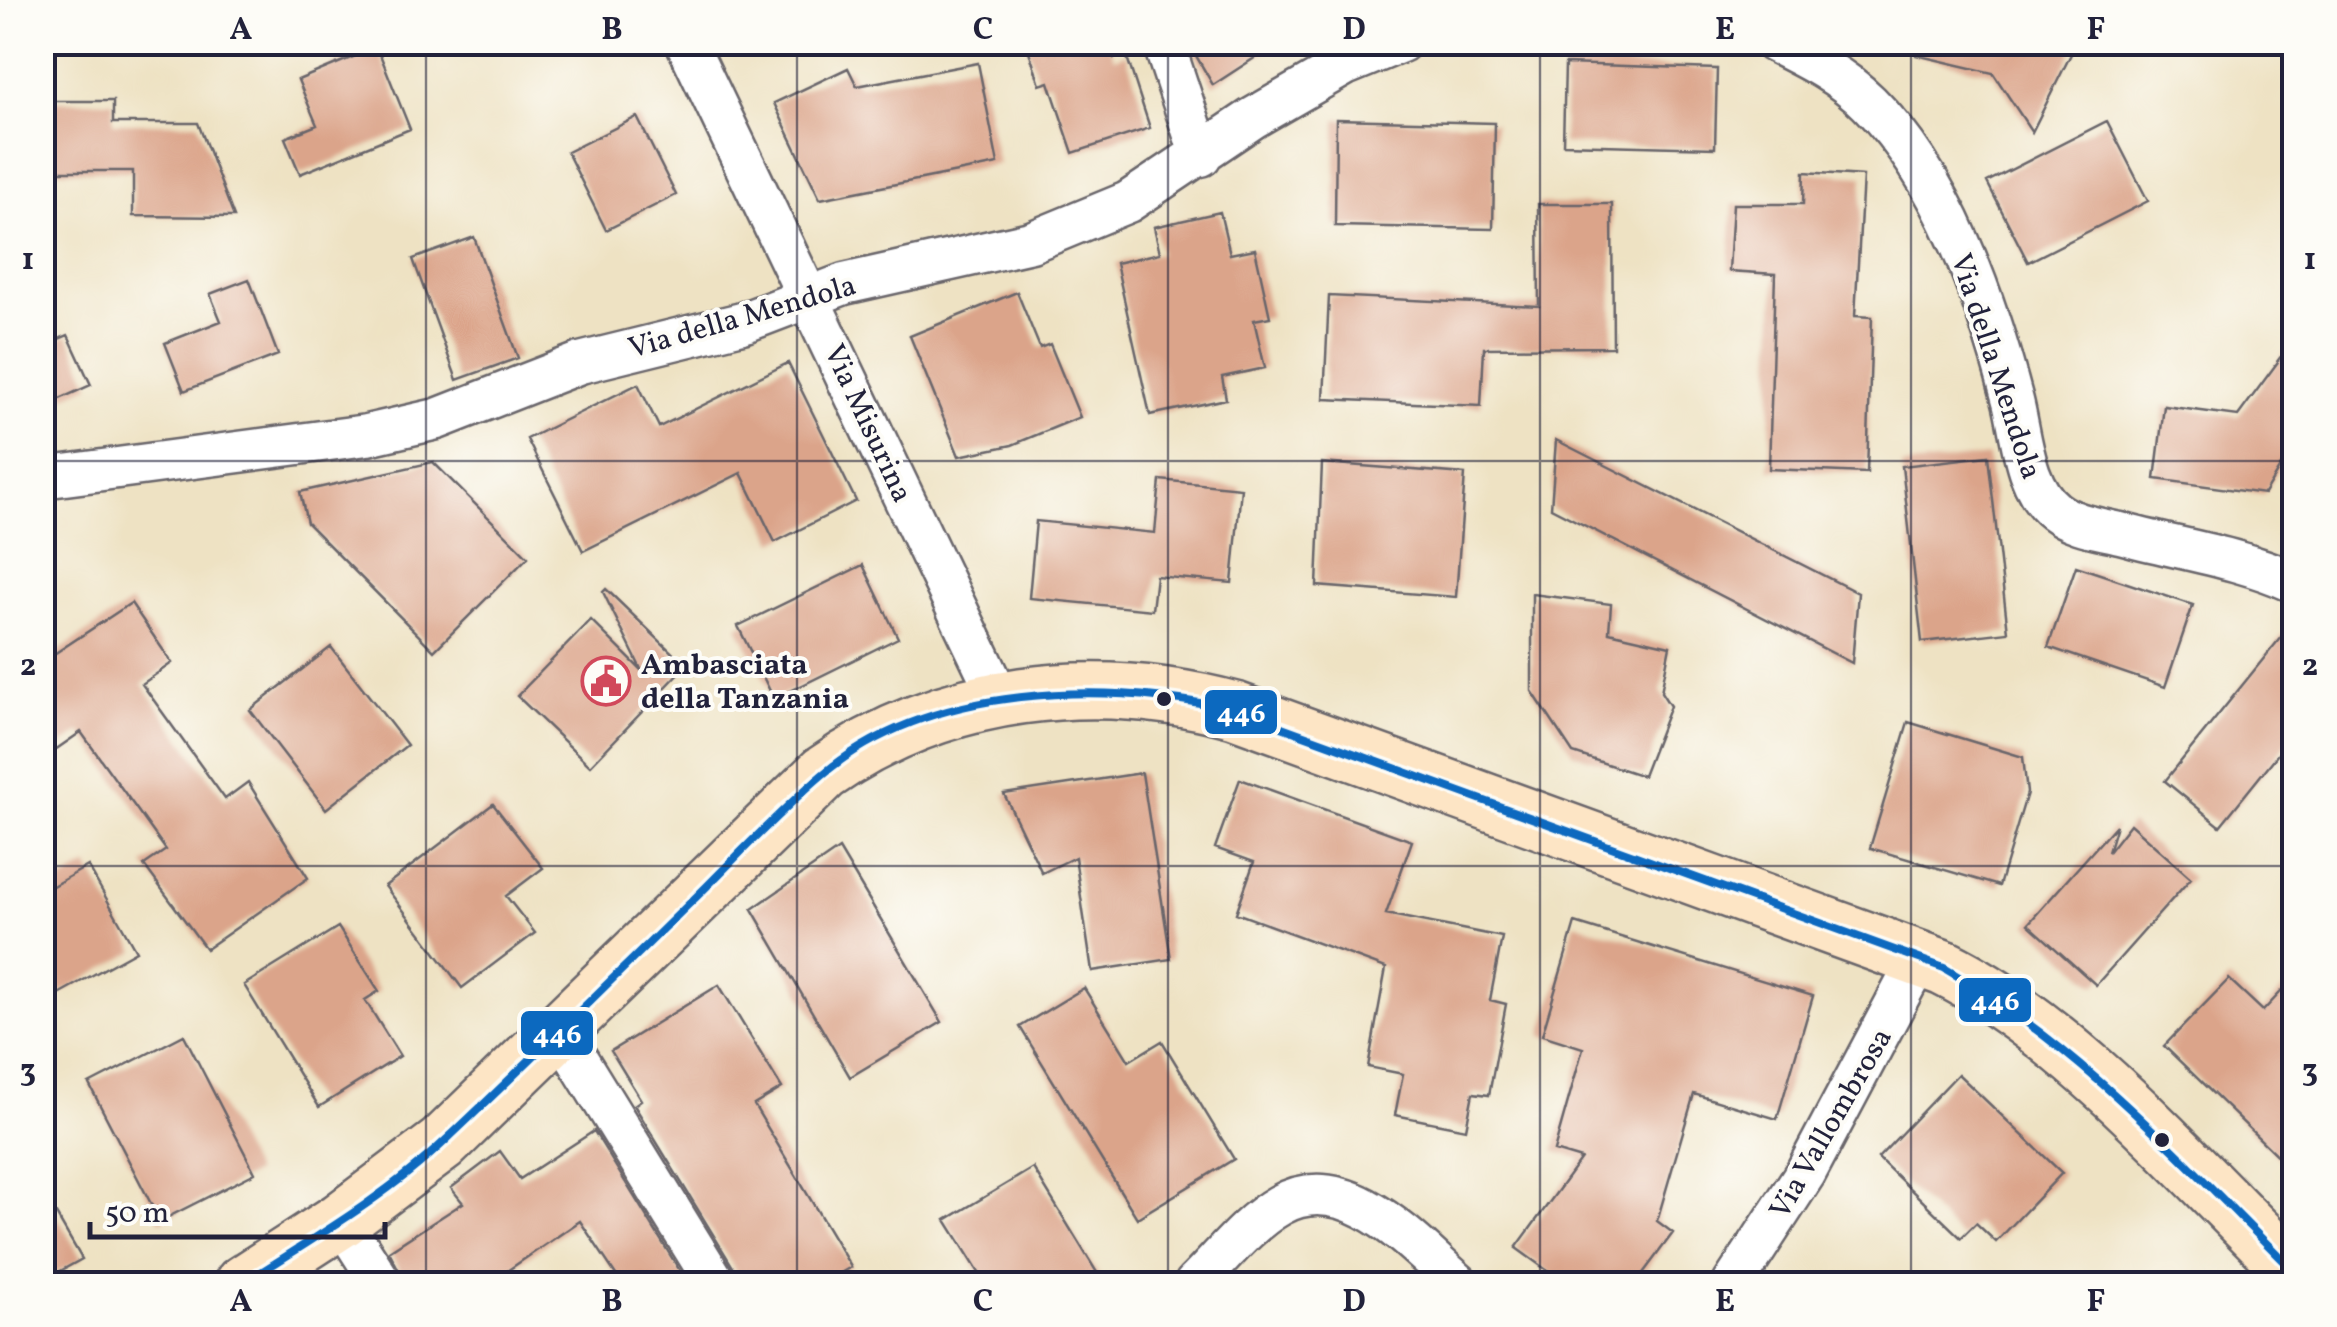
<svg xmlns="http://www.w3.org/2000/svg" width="2337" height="1327" font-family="Vollkorn,serif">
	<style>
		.building { fill: #dba48a }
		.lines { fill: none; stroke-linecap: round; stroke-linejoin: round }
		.street-casing { stroke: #69656b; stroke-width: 45 }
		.secondary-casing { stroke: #69656b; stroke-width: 60 }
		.street { stroke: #fff; stroke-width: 40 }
		.secondary { stroke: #fde5c5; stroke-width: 55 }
		.bus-1-casing { stroke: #fdfcf7; stroke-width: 15 }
		.bus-1 { stroke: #0c69bf; stroke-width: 8 }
		.grid { fill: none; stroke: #22223b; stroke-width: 2.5; stroke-opacity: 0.55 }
		.bus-dot { fill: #22223b; stroke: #fdfcf7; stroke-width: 4 }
		.labels { text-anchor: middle; stroke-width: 8; stroke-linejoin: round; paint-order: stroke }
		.street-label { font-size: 30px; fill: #22223b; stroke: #fdfcf7 }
		.poi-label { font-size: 30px; font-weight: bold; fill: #22223b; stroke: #fdfcf7; text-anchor: start }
		.line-badge { stroke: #fdfcf7; stroke-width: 4 }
		.badge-label { font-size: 28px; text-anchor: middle; font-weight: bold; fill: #fff }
		.neatline { fill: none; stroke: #22223b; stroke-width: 4 }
		.grid-label { font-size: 32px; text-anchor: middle; font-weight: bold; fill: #22223b }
	</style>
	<rect width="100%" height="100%" fill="#fdfcf7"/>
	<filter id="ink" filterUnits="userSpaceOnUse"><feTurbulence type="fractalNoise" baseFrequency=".01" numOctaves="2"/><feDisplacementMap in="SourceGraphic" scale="20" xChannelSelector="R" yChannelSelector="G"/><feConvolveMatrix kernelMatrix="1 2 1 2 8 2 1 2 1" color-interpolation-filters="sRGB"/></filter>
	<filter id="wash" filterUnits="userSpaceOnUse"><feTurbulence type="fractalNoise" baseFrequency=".0048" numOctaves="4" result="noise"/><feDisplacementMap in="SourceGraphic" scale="40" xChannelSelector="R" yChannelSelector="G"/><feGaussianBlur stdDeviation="2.25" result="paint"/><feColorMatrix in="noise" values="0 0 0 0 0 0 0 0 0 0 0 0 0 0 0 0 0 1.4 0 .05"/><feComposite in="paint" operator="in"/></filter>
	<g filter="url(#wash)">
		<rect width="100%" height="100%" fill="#eee2c3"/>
		<g id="blocks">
			<!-- building -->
			<path class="building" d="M1026,42h83l5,16 12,-4 24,74 -77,25 -24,-71 -9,3z
				M1188,42h91l-66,43z
				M1918,42h159l-45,90 -39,-59 -77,-18z
				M377,47l33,82 -110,45 -15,-36 32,-13 -19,-45z
				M978,63l20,101 -178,35 -46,-96 74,-35 9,18z
				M1565,64l152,5 -2,79 -152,-4z
				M53,101h60v22h85l36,94 -101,-1v-45h-80z
				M637,117l39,78 -70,35 -39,-78z
				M1336,119l159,4 -2,106 -158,-3z
				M2107,121l41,80 -120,61 -41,-80z
				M1804,172l59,4 -8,140 17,1 -5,156 -98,-4 6,-195 -46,-3 4,-67h70z
				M1538,204h74l1,143 -129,1 -3,58 -157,-7 5,-103 210,10z
				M1220,212l10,42 25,-5 15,68 -16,3 11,48 -43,9 4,22 -76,16 -34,-152 44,-10 -6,-26z
				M474,237l44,121 -61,22 -44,-121z
				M249,279l29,76 -94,36 -19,-48 56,-22 -11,-27z
				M1017,292l23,56 10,-4 30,73 -68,28 -53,11 -49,-120z
				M68,335l23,50 -49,22v-61z
				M2294,340v104l-30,50 -109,-15 9,-73 74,10z
				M788,363l68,138 -81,41 -34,-69 -158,78 -56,-112 111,-55 21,43z
				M1556,440l302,153 -6,70 -301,-155z
				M1988,456l20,176 -86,10 -20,-176z
				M433,462l95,95 -94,94 -127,-128 -7,-31z
				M1322,463l143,11 -9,123 -139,-11z
				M1160,480l81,8 -9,95 -76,-7 -4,34 -123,-12 7,-77 119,12z
				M863,565l35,73 -124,61 -36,-73z
				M2076,566l117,39 -28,82 -117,-40z
				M606,589l80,77 -96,100 -73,-70 74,-76 51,51 -39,-79z
				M1532,594l79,10 -2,28 61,14 -9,46 9,14 -27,70 -70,-23 -41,-62z
				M131,603l41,60 -30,21 83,115 23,-17 60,96 -102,71 -62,-84 22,-15 -85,-118 -39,27v-97z
				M2294,621v113l-74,92 -55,-45z
				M331,647l76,98 -81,64 -76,-99z
				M1908,722l115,35 4,36 -28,93 -129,-38z
				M1142,773l29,186 -79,12 -17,-114 -33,16 -38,-79z
				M1240,779l172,62 -26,73 116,23 -12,63 16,4 -17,91 -16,-2 -7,36 -71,-14 8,-41 -35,-7 18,-99 -150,-55 18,-51 -39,-14z
				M493,804l50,64 -37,28 29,37 -73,55 -77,-102z
				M2130,824l61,54 -95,107 -68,-61 88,-99 -8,27z
				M839,849l103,173 -92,55 -98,-168z
				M88,866l48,85 -94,52v-111z
				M1575,923l238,73 -36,123 -83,-25 -37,127 16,12 -38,51h-69l-50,-36 65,-89 -27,-8 29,-103 -41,-13z
				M338,927l41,64 -14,9 35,56 -81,51 -75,-122z
				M2294,978v194l-130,-126 65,-67 34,32z
				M719,985l63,103 -28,17 97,162 -30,17h-81l-4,-12 -102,-167 7,-5 -30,-49z
				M1084,988l45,73 33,-20 72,118 -97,59 -117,-191z
				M184,1035l71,138 -95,48 -71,-137z
				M1958,1074l104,99 -66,69 -20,-19 -15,15 -83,-80z
				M594,1131l94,153h-66l-42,-63 -92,63h-82l-17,-33 74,-48 -12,-15 49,-37 20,28z
				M1033,1168l71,116h-118l-40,-64z
				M42,1190l40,69 -40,22z"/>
		</g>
	</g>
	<g filter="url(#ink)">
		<use href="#blocks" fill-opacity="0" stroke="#69656b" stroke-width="2.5"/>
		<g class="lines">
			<!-- street casing -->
			<g class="street-casing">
				<path id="street" d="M686,42l313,655
					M1163,42l38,114
					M1774,42c34,17 68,34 95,61 76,76 117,196 144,298 9,36 11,86 42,110 18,14 44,17 65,22 58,16 119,24 174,49
					M42,478l325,-43 70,-16 143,-56 162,-40 102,-39 187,-42 97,-40 125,-84 92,-53 56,-23
					M560,1031l156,253
					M341,1220l41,64
					M1195,1284c26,-26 53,-61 85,-79 67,-38 134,40 179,79
					M1733,1284l73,-112 114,-215"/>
			</g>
			<!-- secondary casing -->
			<g class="secondary-casing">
				<path id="secondary" d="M242,1284l99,-64 101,-76 382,-371c120,-84 271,-101 411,-63l709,258c126,62 248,204 350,303"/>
			</g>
			<!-- street -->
			<use href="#street" class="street"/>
			<!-- secondary -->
			<use href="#secondary" class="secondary"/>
			<!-- bus-1 casing -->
			<g class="bus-1-casing">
				<path id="bus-1" d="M242,1284c69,-44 145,-88 204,-144 83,-78 164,-159 245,-238 43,-42 85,-88 131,-127 108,-92 282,-94 413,-65l709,258c136,78 240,194 350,303"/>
			</g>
			<!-- bus-1 -->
			<use href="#bus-1" class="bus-1"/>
		</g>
	</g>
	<!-- grid -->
	<path class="grid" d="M426,42v1242M797,42v1242M1168,42v1242M1540,42v1242M1911,42v1242M42,461h2252M42,866h2252"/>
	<!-- icons -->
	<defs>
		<g id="civic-ring" transform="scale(2.5)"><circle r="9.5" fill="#fdfcf7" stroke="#d1495b" stroke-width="1.5"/><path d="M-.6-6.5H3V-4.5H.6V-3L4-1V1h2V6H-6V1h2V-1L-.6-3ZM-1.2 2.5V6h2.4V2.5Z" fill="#d1495b"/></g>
	</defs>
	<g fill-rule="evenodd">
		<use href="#civic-ring" x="606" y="681"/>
	</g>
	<!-- markers -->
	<g class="bus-dot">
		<circle cx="1164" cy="699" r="9"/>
		<circle cx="2162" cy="1140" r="9"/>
	</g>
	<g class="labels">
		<!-- street labels -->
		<g class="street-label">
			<text transform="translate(742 316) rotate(-16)" y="10">Via della Mendola</text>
			<text transform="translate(1997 366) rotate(72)" y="10">Via della Mendola</text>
			<text transform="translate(869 423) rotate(65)" y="10">Via Misurina</text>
			<text transform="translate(1830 1123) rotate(-60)" y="10">Via Vallombrosa</text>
		</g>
		<!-- poi labels -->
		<g class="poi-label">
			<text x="641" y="674">Ambasciata<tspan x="641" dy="34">della Tanzania</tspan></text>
		</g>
	</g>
	<g class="line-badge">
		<rect x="1203" y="688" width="76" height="48" rx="10" fill="#0c69bf"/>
		<rect x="1957" y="976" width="76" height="48" rx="10" fill="#0c69bf"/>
		<rect x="519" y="1009" width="76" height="48" rx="10" fill="#0c69bf"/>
	</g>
	<g class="badge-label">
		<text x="1241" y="722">446</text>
		<text x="1995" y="1010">446</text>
		<text x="557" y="1043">446</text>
	</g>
	<!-- margin -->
	<rect width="2337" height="1327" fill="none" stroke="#fdfcf7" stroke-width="110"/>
	<!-- scale -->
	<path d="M90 1222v15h295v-15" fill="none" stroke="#22223b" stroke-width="5"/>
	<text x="105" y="1222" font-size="30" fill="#22223b" stroke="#fdfcf7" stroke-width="8" paint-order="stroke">50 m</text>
	<rect x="55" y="55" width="2227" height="1217" class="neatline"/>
	<g class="grid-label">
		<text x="241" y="39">A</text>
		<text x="612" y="39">B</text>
		<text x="983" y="39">C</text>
		<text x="1354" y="39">D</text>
		<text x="1725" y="39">E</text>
		<text x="2096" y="39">F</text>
		<text x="28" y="269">1</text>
		<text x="2310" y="269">1</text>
		<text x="28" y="675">2</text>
		<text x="2310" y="675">2</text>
		<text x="28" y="1081">3</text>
		<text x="2310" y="1081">3</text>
		<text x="241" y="1311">A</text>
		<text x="612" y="1311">B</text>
		<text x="983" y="1311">C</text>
		<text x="1354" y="1311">D</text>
		<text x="1725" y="1311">E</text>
		<text x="2096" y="1311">F</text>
	</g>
</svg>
